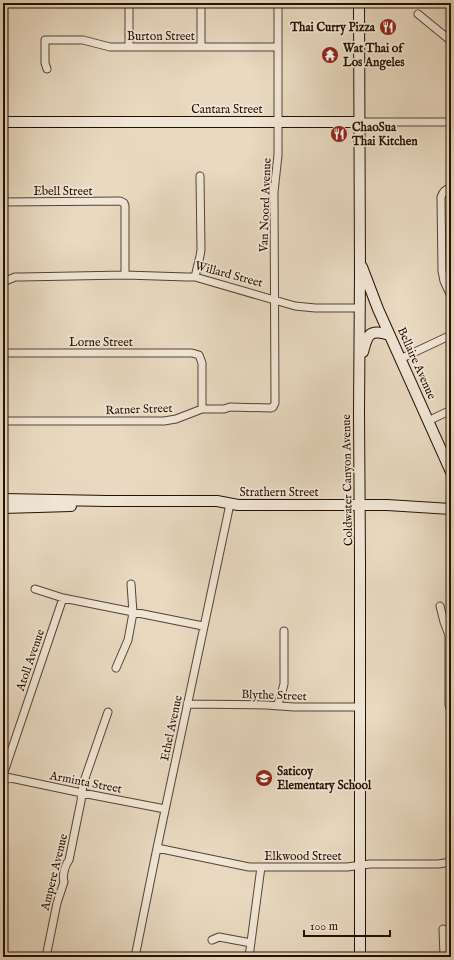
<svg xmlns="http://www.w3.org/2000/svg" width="454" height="960" font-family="'IM FELL English',serif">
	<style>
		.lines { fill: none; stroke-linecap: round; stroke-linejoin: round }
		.street-casing { stroke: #564230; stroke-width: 9 }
		.secondary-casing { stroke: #261000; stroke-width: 12 }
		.street { stroke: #f0e6d6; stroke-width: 7 }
		.secondary { stroke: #f0e6d6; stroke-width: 10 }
		.labels { text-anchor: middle; stroke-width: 3.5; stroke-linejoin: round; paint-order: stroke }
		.poi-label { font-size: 12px; font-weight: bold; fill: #261000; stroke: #f0e6d6; text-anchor: start }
		.street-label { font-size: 12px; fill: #261000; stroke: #f0e6d6 }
	</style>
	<rect width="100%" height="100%" fill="#e8d9c0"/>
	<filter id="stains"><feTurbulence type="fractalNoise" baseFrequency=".005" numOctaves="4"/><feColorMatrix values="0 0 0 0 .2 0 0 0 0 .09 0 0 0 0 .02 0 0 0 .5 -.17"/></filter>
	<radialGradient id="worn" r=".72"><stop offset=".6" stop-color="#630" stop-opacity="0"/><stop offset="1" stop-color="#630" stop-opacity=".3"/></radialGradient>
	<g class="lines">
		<!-- street casing -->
		<g class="street-casing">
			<path id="street" d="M418,14l33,27
				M129,47v-44
				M201,47v-44
				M47,69l-2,-6v-23h38l27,7h168
				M359,122h92
				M451,188c-6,1 -8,4 -10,9l1,74 2,10 7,15
				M3,202l117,-1 4,2 1,3v69
				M195,277l5,-21 1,-6 -1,-74
				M3,282l12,-5h6l104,-2 62,2h8l100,29 20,2h44
				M3,353h189l7,2 3,8v46
				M400,359l51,-24
				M3,421h161l12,-2 26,-10h22l6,-2 41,1 2,-1 2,-4 -1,-211 4,-37v-152
				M428,421l23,-11
				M35,589l28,9 140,28
				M440,606l4,16 5,13v70l2,6
				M116,668l12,-28 5,-27 -2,-29
				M187,704l79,1 28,2h66
				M277,706l4,-11 3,-11v-53
				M3,774l3,3 76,16 83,16
				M3,775l60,-177
				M3,785l3,-8
				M157,848l92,19h98l23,-3h68l13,-2
				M443,929l1,28
				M212,940l7,-3 32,6
				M46,957l11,-54 7,-21c-2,-6 1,-17 5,-22l12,-59 2,-17 25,-72
				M135,957l22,-109 73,-344
				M249,957l12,-90"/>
		</g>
		<!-- secondary casing -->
		<g class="secondary-casing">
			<path id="secondary" d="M359,3l1,271 -1,138 1,149v396
				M3,122h356
				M362,267l16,42 73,163
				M363,352c4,-15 5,-23 23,-18
				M3,499l104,2h110l21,4h149l64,4
				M3,508l68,-2"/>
		</g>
		<!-- street -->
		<use href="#street" class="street"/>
		<!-- secondary -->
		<use href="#secondary" class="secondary"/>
	</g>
	<!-- icons -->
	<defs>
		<g id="restaurant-disc" transform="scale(0.9)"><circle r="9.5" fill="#8f2418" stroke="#f0e6d6"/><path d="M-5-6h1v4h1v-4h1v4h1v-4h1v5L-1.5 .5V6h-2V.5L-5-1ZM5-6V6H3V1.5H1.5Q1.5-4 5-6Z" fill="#fff"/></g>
		<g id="temple-disc" transform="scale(0.9)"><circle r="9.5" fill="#8f2418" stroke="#f0e6d6"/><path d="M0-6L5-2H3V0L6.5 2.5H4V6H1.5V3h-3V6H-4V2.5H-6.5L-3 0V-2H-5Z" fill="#fff"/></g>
		<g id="school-disc" transform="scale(0.9)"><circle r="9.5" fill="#8f2418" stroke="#f0e6d6"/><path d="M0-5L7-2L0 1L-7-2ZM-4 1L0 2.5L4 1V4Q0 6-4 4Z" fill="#fff"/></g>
	</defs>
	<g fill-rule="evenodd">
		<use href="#restaurant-disc" x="388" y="27"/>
		<use href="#temple-disc" x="330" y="55"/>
		<use href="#restaurant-disc" x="339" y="134"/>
		<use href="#school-disc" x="264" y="778"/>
	</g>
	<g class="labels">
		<!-- poi labels -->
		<g class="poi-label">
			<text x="375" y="31" text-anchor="end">Thai Curry Pizza</text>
			<text x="343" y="52">Wat Thai of<tspan x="343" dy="14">Los Angeles</tspan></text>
			<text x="352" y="131">ChaoSua<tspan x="352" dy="14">Thai Kitchen</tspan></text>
			<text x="277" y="775">Saticoy<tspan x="277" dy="14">Elementary School</tspan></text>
		</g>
		<!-- street labels -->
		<g class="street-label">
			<text x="161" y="40">Burton Street</text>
			<text x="227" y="113">Cantara Street</text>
			<text x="63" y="195">Ebell Street</text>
			<text transform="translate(265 205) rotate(-88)" y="4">Van Noord Avenue</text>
			<text transform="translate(229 274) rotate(15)" y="4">Willard Street</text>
			<text x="101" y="346">Lorne Street</text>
			<text transform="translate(417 363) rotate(66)" y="4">Bellaire Avenue</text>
			<text transform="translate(139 409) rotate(-2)" y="4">Ratner Street</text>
			<text transform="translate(347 480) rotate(-91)" y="4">Coldwater Canyon Avenue</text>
			<text x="279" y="496">Strathern Street</text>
			<text transform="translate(30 660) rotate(-71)" y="4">Atoll Avenue</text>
			<text transform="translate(274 695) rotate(2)" y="4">Blythe Street</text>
			<text transform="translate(171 728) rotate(-78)" y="4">Ethel Avenue</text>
			<text transform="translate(86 782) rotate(11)" y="4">Arminta Street</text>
			<text x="303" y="860">Elkwood Street</text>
			<text transform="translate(54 872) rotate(-76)" y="4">Ampere Avenue</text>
		</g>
	</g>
	<!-- margin -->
	<rect width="454" height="960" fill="none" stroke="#e8d9c0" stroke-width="16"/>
	<rect x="4" y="4" width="446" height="952" fill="none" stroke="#261000" stroke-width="2"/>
	<rect x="8" y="8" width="438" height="944" fill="none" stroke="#261000"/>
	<!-- scale -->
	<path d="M304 930v6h86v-6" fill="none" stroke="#261000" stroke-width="2"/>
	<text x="310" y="930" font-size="12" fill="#261000" stroke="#f0e6d6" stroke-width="3" paint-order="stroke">100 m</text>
	<rect width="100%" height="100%" filter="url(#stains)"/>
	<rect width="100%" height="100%" fill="url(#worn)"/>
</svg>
